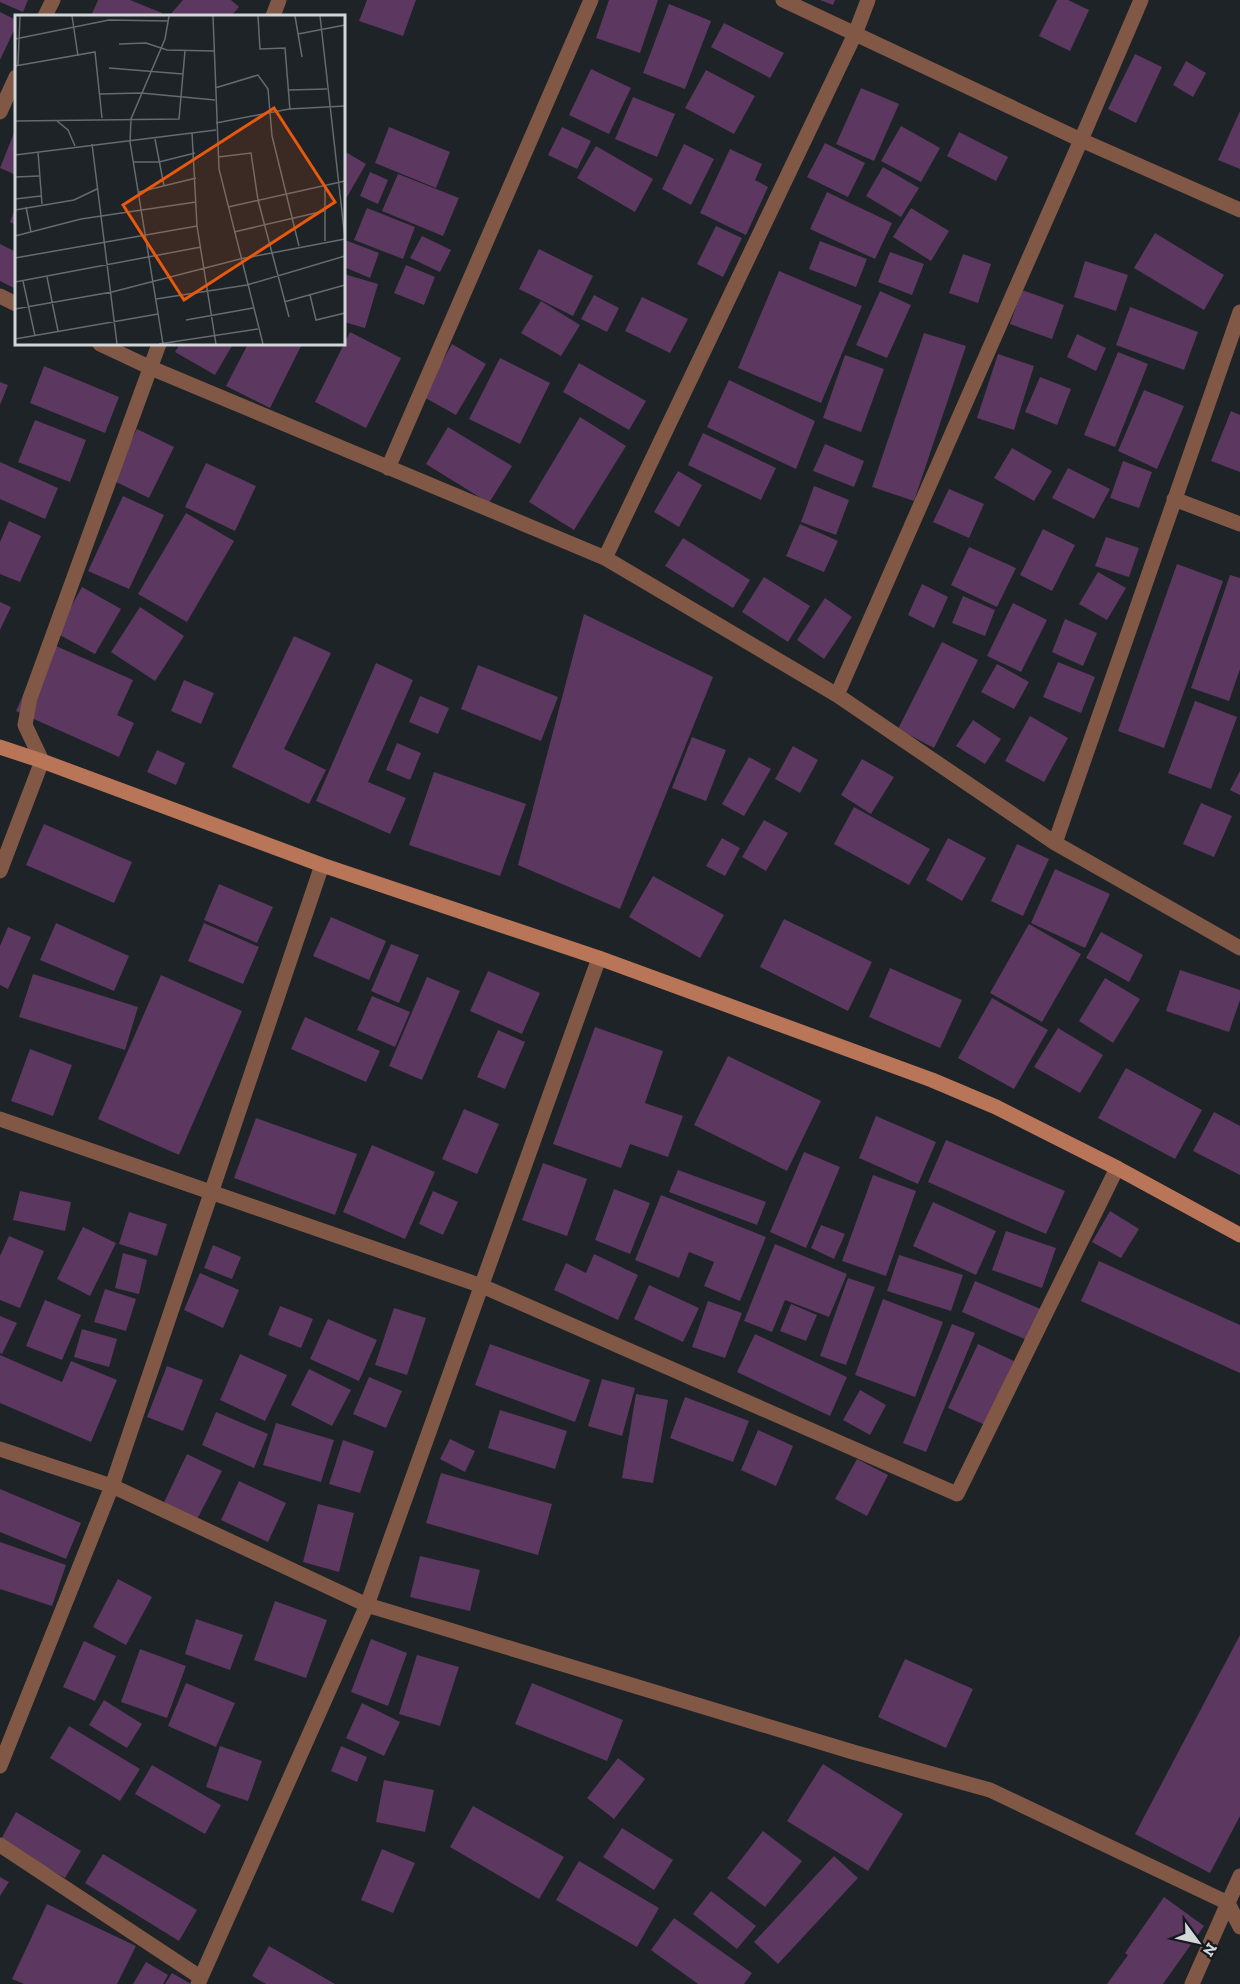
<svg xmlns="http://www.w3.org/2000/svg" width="1240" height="1984" font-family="'Zilla Slab',serif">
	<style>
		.building { fill: #5c375f }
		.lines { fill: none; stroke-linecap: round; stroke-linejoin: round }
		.minor { stroke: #815845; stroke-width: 15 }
		.secondary { stroke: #b87557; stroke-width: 15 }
		.inset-road { fill: none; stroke: #656b6e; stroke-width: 1.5 }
		.view { fill: #e8590c; fill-opacity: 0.15; stroke: #e8590c; stroke-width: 3 }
		.inset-edge { fill: none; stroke: #d2d6d9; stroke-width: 3 }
	</style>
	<rect width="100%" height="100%" fill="#1d2327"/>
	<!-- building -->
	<path class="building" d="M0,0h28l-5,12 -23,-10z
		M98,0h32l32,13 -1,3h-70z
		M183,0h48l8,7 -8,9h-62z
		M367,0h49l-13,36 -44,-15z
		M609,0h49l-18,53 -44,-15z
		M820,0h15l-2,5z
		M1057,0h11l21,10 -19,41 -31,-15z
		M669,4l42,17 -26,68 -42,-16z
		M0,12l16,8v6l-16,34z
		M724,23l60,30 -14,25 -59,-31z
		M1135,54l27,13 -26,56 -28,-14z
		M1186,61l20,12 -13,24 -20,-12z
		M591,69l40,19 -22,46 -40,-19z
		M706,70l49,26 -21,38 -49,-26z
		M861,88l38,16 -25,57 -38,-17z
		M633,97l42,17 -18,43 -42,-18z
		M1240,111v58l-22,-9z
		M901,126l39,22 -19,34 -40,-21z
		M389,127l61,25 -14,36 -61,-25z
		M562,127l29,14 -14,28 -29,-14z
		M16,128v47l-16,-7z
		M959,132l49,25 -12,24 -49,-25z
		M825,143l40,20 -17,34 -41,-20z
		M684,144l30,15 -23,46 -29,-16z
		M596,146l57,33 -18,33 -58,-34z
		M730,149l32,15 -7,16 13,7 -22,48 -46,-22z
		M344,151l22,13 -22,38z
		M883,167l36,21 -18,29 -35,-21z
		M370,172l18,8 -10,24 -18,-8z
		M398,174l61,24 -16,38 -61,-25z
		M827,192l65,31 -17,36 -65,-30z
		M16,206v19l-6,-3z
		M367,208l48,19 -12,32 -49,-19z
		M911,208l38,23 -18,30 -38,-24z
		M716,226l26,12 -19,39 -26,-13z
		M1155,233l69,42 -20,35 -70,-42z
		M422,236l29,14 -11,22 -30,-14z
		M345,240l34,13 -9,25 -26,-11z
		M820,241l47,18 -11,28 -47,-18z
		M0,244l16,8v37l-16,-8z
		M539,249l54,27 -20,40 -54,-27z
		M890,252l34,12 -12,31 -34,-13z
		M963,254l28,10 -13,39 -29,-10z
		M1085,261l43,14 -12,36 -42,-14z
		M406,265l29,12 -11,28 -30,-12z
		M779,271l83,35 -41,97 -83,-35z
		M344,274l34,10 -13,44 -21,-6z
		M1022,290l42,15 -12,34 -42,-15z
		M880,291l31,14 -24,53 -31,-13z
		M594,295l25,13 -12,24 -26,-13z
		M642,297l46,22 -18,34 -45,-22z
		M541,301l39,24 -19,31 -40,-23z
		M1130,307l68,25 -14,38 -68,-25z
		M350,332l51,26 -35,70 -51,-26z
		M924,333l42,13 -52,155 -42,-14z
		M1077,334l29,14 -10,23 -29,-14z
		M180,344h53l-18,31 -40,-23z
		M248,344h54l-32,64 -44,-22z
		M452,344l34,20 -30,51 -34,-19z
		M1118,352l30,12 -33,83 -31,-12z
		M998,354l36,12 -20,64 -37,-12z
		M845,355l39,14 -23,63 -38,-14z
		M500,358l50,25 -30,61 -51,-25z
		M579,363l67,38 -17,29 -66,-38z
		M44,366l75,31 -14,36 -75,-30z
		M1040,377l31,12 -14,36 -32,-13z
		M729,380l86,41 -19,48 -89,-42z
		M0,382l8,3 -8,20z
		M1144,390l40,16 -27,63 -39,-18z
		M1231,411l9,4v57l-29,-11z
		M580,417l46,29 -52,84 -45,-28z
		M35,420l51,20 -16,42 -52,-20z
		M448,427l64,39 -23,37 -63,-39z
		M137,429l37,18 -25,51 -37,-18z
		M703,433l73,35 -15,32 -73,-35z
		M825,444l39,17 -10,26 -41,-16z
		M1012,448l40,23 -18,30 -40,-23z
		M1123,461l29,11 -13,36 -29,-10z
		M0,462l58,26 -13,31 -45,-20z
		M206,463l50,23 -21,45 -50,-24z
		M1068,468l42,21 -16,30 -42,-21z
		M678,471l24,14 -23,42 -25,-15z
		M814,486l35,14 -13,35 -35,-13z
		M949,489l35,15 -15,34 -36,-16z
		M123,496l41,19 -35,74 -41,-18z
		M186,513l48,28 -47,81 -49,-28z
		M9,521l32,15 -21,46 -20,-8v-32z
		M800,524l38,17 -14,31 -38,-16z
		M1043,529l32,16 -23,46 -32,-16z
		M1106,537l33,11 -10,29 -34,-11z
		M683,538l67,42 -17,28 -68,-42z
		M969,547l47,21 -19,39 -46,-22z
		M1177,564l46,17 -59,167 -46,-17z
		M1098,572l28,16 -19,32 -28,-16z
		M1230,575l10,3v91l-11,32 -38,-13z
		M764,577l46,29 -22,36 -46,-30z
		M922,584l26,13 -14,31 -26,-13z
		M82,587l39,22 -26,45 -39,-21z
		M963,596l32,14 -10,26 -33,-13z
		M825,598l27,19 -28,42 -27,-19z
		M0,602l11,5 -11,23z
		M1013,603l34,17 -26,52 -34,-16z
		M140,607l44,29 -29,45 -44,-29z
		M584,614l129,63 -93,232 -102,-44z
		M1065,619l32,14 -14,33 -31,-14z
		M294,636l37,17 -47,96 42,21 -17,34 -77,-37z
		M47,642l86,38 -16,35 17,8 -15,34 -103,-46z
		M942,642l36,18 -44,88 -36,-19z
		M1058,662l37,15 -14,36 -38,-16z
		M376,663l37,17 -45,102 38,16 -16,36 -74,-33z
		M997,664l32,18 -15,27 -33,-17z
		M478,665l80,32 -17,44 -80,-32z
		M184,680l30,13 -13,31 -30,-13z
		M420,696l29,12 -11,26 -29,-12z
		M1195,701l42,16 -26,72 -43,-16z
		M1030,716l38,22 -24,44 -39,-21z
		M973,720l28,19 -16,25 -29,-18z
		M692,737l34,13 -20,51 -34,-13z
		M397,743l24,10 -11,27 -24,-10z
		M793,746l25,14 -18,33 -25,-14z
		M157,750l28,13 -9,22 -29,-13z
		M749,757l22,12 -27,47 -22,-12z
		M862,759l32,18 -23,37 -30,-19z
		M1240,771v24l-10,-5z
		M434,772l92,32 -26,72 -91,-31z
		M1201,803l31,13 -18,41 -31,-13z
		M854,807l76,42 -21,36 -75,-41z
		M764,820l24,13 -22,38 -24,-14z
		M44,824l88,38 -18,41 -88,-38z
		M722,838l18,10 -15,28 -19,-10z
		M948,838l38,20 -24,43 -36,-21z
		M1017,844l32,15 -26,57 -32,-15z
		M1055,869l55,25 -25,54 -54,-25z
		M653,876l71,39 -24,43 -71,-41z
		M219,884l54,23 -16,36 -53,-23z
		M331,917l55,24 -17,39 -56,-24z
		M784,919l88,43 -24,49 -88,-44z
		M56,923l73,33 -15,35 -74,-31z
		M204,923l55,24 -16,37 -55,-23z
		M1029,924l52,30 -39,68 -52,-29z
		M8,927l23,10 -23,52 -8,-4v-39z
		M1101,932l42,23 -14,27 -43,-24z
		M391,944l28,11 -20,48 -28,-12z
		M890,968l72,32 -22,48 -71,-31z
		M1180,970l60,20v10l-11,32 -63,-21z
		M488,971l52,22 -18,41 -52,-23z
		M33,974l105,33 -13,43 -106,-33z
		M161,975l81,36 -63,144 -81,-36z
		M427,977l33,14 -38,89 -33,-14z
		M1105,978l35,21 -27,44 -34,-22z
		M372,996l38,16 -15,35 -38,-17z
		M992,998l56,32 -34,59 -56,-31z
		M305,1017l75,34 -14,31 -75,-33z
		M595,1027l68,24 -18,52 38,13 -15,41 -38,-13 -9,24 -68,-24z
		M1058,1028l45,27 -23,38 -46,-26z
		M498,1030l27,12 -20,47 -28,-12z
		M30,1049l42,16 -19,51 -42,-15z
		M728,1056l93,45 -34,70 -93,-46z
		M1126,1068l76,42 -27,49 -77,-41z
		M464,1109l35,15 -22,50 -35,-15z
		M1214,1112l26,14v49l-47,-24z
		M876,1116l60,26 -18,42 -59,-26z
		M256,1118l101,36 -22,61 -101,-37z
		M946,1140l119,51 -19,43 -118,-52z
		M372,1145l63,27 -30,67 -62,-27z
		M804,1152l36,15 -34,81 -36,-16z
		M543,1163l44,16 -20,57 -45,-16z
		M678,1170l88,32 -9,23 -88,-33z
		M873,1175l43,16 -30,85 -44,-15z
		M614,1189l36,14 -20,51 -35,-14z
		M20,1191l51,11 -6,29 -52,-11z
		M433,1191l25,11 -15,33 -24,-11z
		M661,1195l105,42 -26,64 -36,-15 10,-24 -25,-10 -10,26 -44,-18z
		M933,1202l63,29 -20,44 -63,-29z
		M1110,1211l29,18 -18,29 -29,-16z
		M129,1212l38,12 -10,32 -38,-12z
		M821,1225l24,9 -11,25 -23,-11z
		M83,1227l33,16 -26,53 -33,-17z
		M1006,1231l50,17 -14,40 -50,-18z
		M9,1236l35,15 -24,57 -20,-8v-44z
		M775,1244l72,30 -18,43 -44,-17 -13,32 -28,-11z
		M213,1245l28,12 -9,22 -28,-11z
		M123,1253l24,7 -8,34 -24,-6z
		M594,1254l44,21 -20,45 -64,-30 12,-27 20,10z
		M899,1255l64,20 -12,36 -64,-20z
		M1099,1261l141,64v48l-159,-72z
		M200,1273l39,17 -16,38 -39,-18z
		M848,1278l27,9 -29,78 -26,-9z
		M975,1281l68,29 -14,31 -67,-29z
		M649,1285l50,23 -16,34 -49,-23z
		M105,1289l31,10 -10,32 -32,-9z
		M883,1299l60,23 -28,75 -60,-22z
		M45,1300l36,15 -19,45 -36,-14z
		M708,1301l34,12 -17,45 -33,-11z
		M791,1304l26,11 -11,26 -26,-10z
		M280,1306l33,13 -12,29 -33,-13z
		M394,1308l32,10 -19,57 -32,-10z
		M0,1316l17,7 -15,31 -2,-1z
		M328,1319l49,21 -18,41 -49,-22z
		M952,1324l23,9 -49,119 -23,-9z
		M82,1329l35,10 -8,28 -35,-10z
		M755,1334l92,43 -17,39 -93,-44z
		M490,1344l100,36 -15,42 -100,-37z
		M978,1344l36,17 -29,64 -37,-17z
		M240,1354l47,21 -22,46 -45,-21z
		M0,1355l62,27 9,-21 46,19 -26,62 -91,-39z
		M167,1366l36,14 -20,51 -36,-14z
		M309,1369l42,21 -19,36 -41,-21z
		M369,1377l33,14 -16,37 -33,-14z
		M602,1379l33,9 -13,48 -34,-10z
		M860,1390l26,15 -16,30 -27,-15z
		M636,1394l32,6 -15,83 -31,-5z
		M685,1397l64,24 -16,41 -63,-24z
		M500,1410l67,21 -12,38 -67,-21z
		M216,1412l52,22 -14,34 -52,-23z
		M276,1423l58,17 -13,42 -58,-17z
		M758,1430l35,16 -17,40 -35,-16z
		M450,1439l25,12 -10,21 -25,-13z
		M343,1440l31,11 -14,42 -31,-9z
		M187,1454l35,17 -30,58 -33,-16z
		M857,1459l31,16 -21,41 -32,-17z
		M441,1473l111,31 -14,51 -112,-32z
		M239,1481l47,22 -18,39 -47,-22z
		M0,1489l81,34 -15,36 -66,-27z
		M318,1504l36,9 -15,59 -36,-10z
		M0,1542l66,23 -14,41 -52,-17z
		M420,1556l60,14 -10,41 -60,-14z
		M118,1579l34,18 -26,48 -33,-18z
		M275,1601l52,19 -21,58 -52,-18z
		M196,1619l47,16 -13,35 -45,-16z
		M1240,1635v181l-30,57 -75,-39z
		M371,1639l36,14 -19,53 -37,-14z
		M84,1641l32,15 -21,45 -32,-14z
		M140,1649l46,17 -19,52 -46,-16z
		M417,1655l42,12 -19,59 -41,-12z
		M905,1659l68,30 -27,59 -68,-31z
		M186,1683l49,20 -19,44 -48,-21z
		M532,1683l91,37 -16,41 -92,-37z
		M104,1700l38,24 -15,24 -38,-23z
		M362,1703l38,19 -16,34 -38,-18z
		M69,1726l71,43 -20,32 -70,-43z
		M220,1746l42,15 -14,40 -42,-14z
		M341,1746l26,11 -10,25 -26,-11z
		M618,1758l27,21 -31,40 -27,-21z
		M823,1764l80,50 -35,57 -81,-50z
		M152,1765l69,40 -16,29 -70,-40z
		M384,1780l50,10 -9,42 -49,-10z
		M473,1806l91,51 -25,42 -89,-52z
		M16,1812l65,39 -16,27 -65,-37z
		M622,1828l51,32 -19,30 -51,-33z
		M763,1831l39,30 -37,46 -38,-29z
		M382,1849l33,14 -22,50 -32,-13z
		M103,1854l94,56 -18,31 -94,-58z
		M834,1856l24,22 -80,86 -24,-22z
		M579,1861l80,47 -22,39 -81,-47z
		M0,1877l9,5 -9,14z
		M711,1891l45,35 -19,23 -44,-35z
		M1164,1897l40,29 -41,58h-56l21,-29 -3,-2z
		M47,1904l89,42 -19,38h-93l-12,-5z
		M674,1918l78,55 -8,11h-46l-47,-34z
		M269,1946l66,38h-69l-14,-8z
		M146,1962l22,13 -5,9h-30z
		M172,1973l19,11h-26z"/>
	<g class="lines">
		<!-- minor -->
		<path class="minor" d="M783,0l298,140 159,70
			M45,16l8,-16
			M273,16l6,-16
			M0,112l16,-35
			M0,296l16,8
			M100,344l51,24 454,190 232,137 218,148 185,105
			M388,468l203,-468
			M1174,499l66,25
			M605,558l250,-524 13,-34
			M837,695l244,-555 60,-140
			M1055,843l185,-531
			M0,871l42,-110 -17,-36 5,-27 129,-354
			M0,1119l482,167 475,208 160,-326
			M0,1449l112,37 255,119 486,147 137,38 238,113 12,24
			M0,1766l112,-280 210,-621
			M0,1845l200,132
			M198,1984l169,-379 232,-647
			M1192,1984l48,-108"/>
		<!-- secondary -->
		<path class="secondary" d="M0,747l42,14 280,104 277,93 333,122 64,27 121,61 123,67"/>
	</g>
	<!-- overview -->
	<g transform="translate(15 15)">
		<rect width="330" height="330" fill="#1d2327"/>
		<path class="inset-road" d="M57,1l6,40M198,1l6,153 44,175M243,1l2,33 25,-1 5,62M280,1l7,41M305,1l25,223M283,19l47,-9M0,24l94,-19 59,1M104,29l27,-1 21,7 47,1M3,50l2,-49M0,51l80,-14 7,66M94,53l74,6M200,73l43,-13 10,14 4,47 27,110M273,75l39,-1M85,79l41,-1 74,7M0,106l164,-2 6,-68M42,106l11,9 7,16M201,108l73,-14 56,-3M177,118l5,93 19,118M140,124l9,47M77,129l25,200M23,137l4,52M0,140l201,-25M203,142l33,-4 7,47 31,117M119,147h25l36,-9M0,162l24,-1M310,172v54M124,177l57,-14M0,184l26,-3M11,192l5,25M213,192l117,-26M0,195l59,-10 23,-11M219,217l90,-21M0,221l66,-17 115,-17M0,243l182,-32M32,262l11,54M8,266l12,55M0,267l186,-35M295,280l6,25 29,-7M141,284l91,-14 98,-29M269,287l61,-17M0,294l97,-17 128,-33 105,-20M171,305l67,-12M0,324l143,-25M144,329l99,-15M148,329l-33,-202 1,-23 34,-80 4,-23"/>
		<path class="view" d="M259,93l61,94 -151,98 -61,-95z"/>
		<rect width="330" height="330" class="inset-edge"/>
	</g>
	<!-- north arrow -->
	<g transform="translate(1198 1942) rotate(123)" stroke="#14191d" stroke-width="4.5" paint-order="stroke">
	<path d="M0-4.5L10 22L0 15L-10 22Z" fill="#d2d6d9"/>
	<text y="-9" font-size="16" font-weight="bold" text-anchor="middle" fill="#d2d6d9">N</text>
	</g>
</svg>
